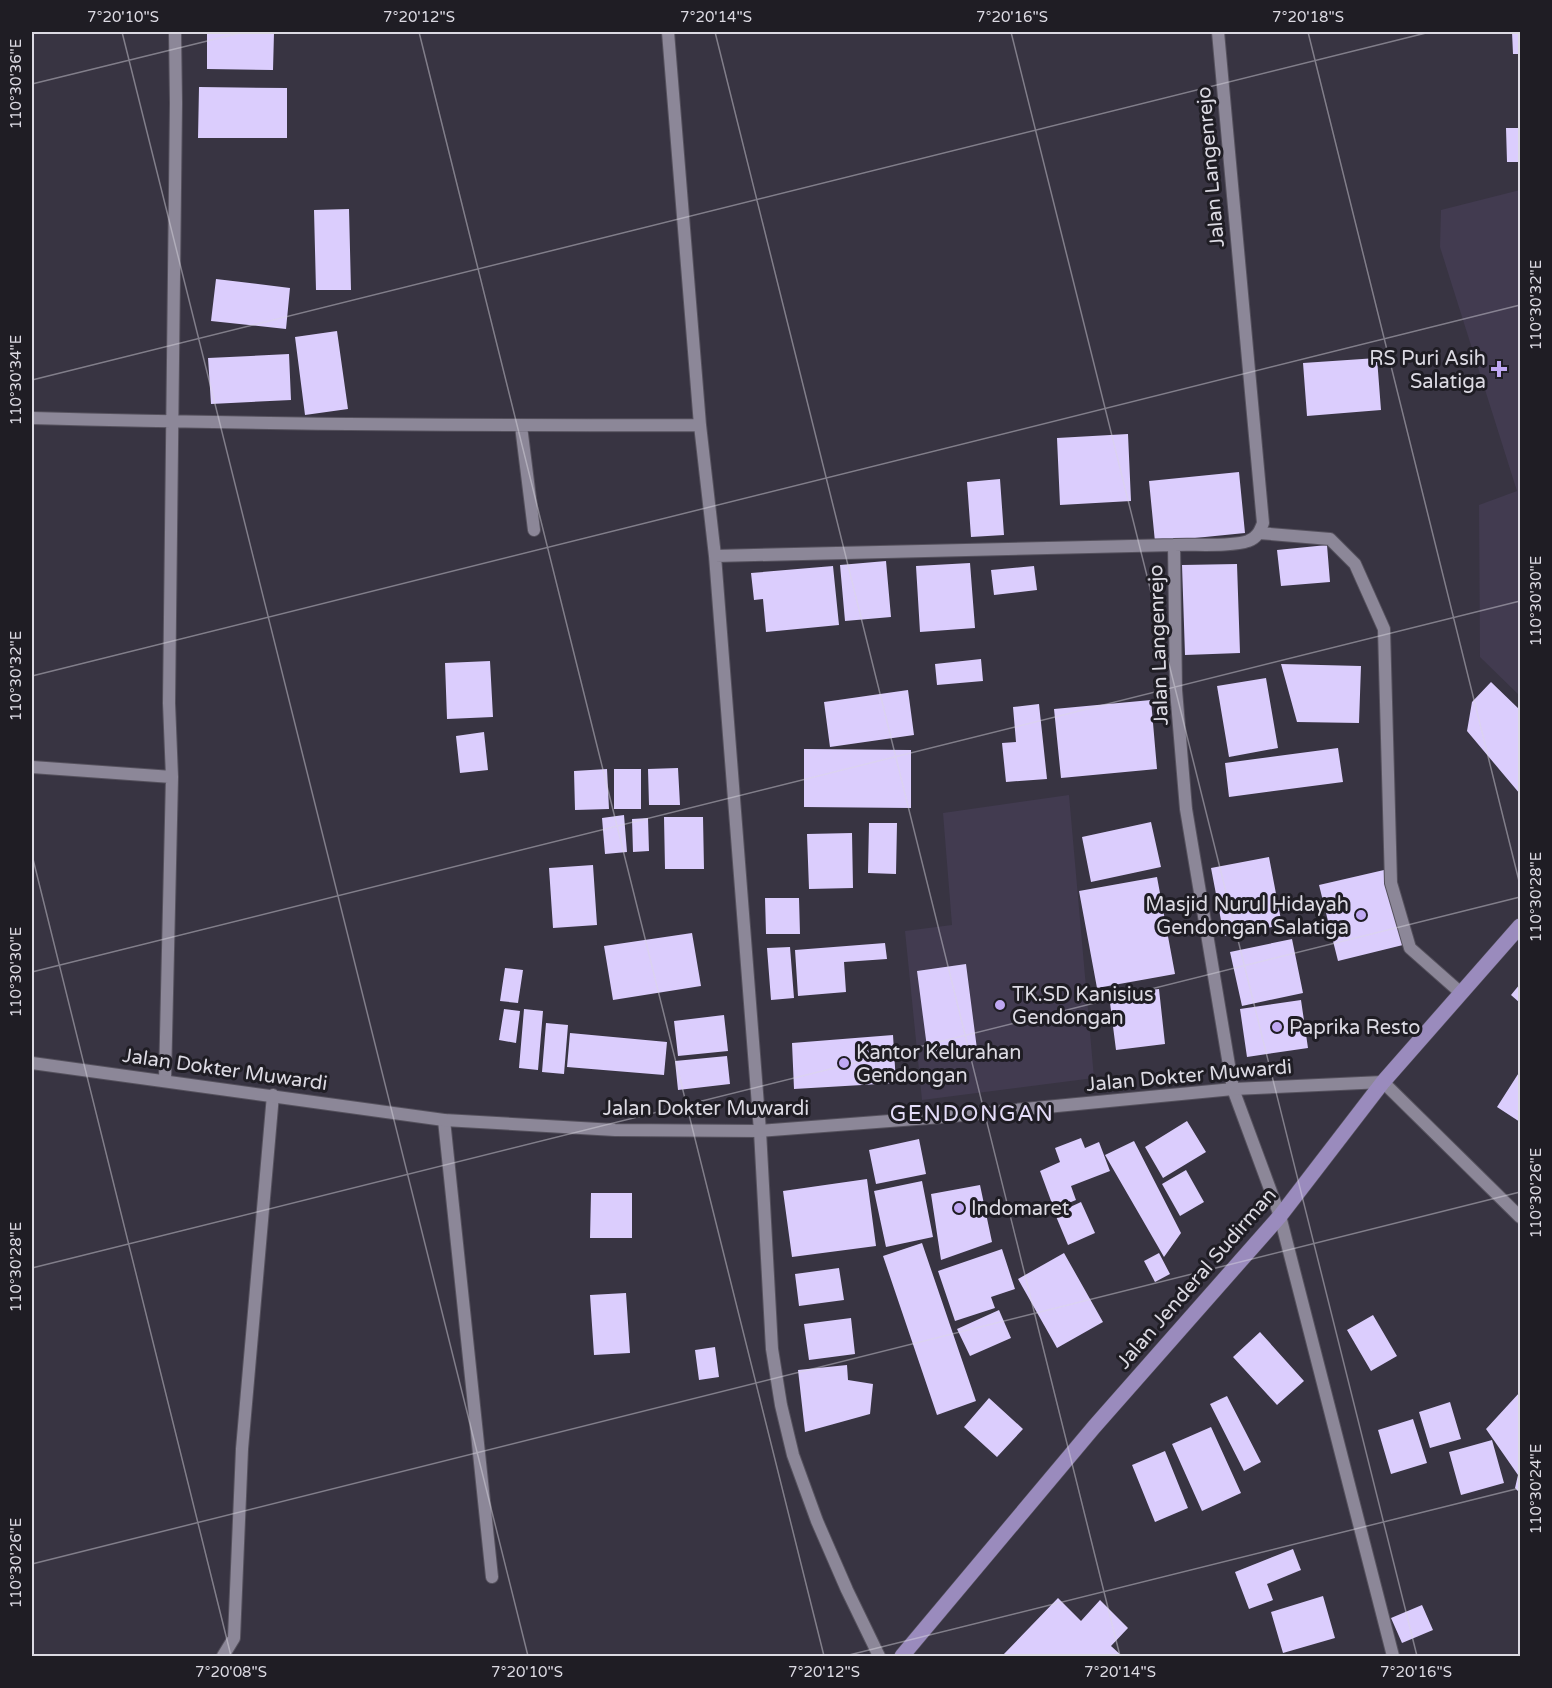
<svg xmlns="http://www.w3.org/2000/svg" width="1552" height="1688" font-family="'Varela Round',sans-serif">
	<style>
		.built { fill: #423b50 }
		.building { fill: #dbcdfd }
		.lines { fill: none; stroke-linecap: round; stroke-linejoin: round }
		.minor-casing { stroke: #55515d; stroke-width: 14 }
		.tertiary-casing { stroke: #55515d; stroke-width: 14 }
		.primary-casing { stroke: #55515d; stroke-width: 16 }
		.minor { stroke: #8c8798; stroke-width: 12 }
		.tertiary { stroke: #8c8798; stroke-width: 12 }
		.primary { stroke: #9a8bbd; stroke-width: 15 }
		.ticks { fill: none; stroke: #dcdae3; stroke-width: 1.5; stroke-opacity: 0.45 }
		.poi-dot { fill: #c0a8f3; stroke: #1f1d24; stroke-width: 2 }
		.labels { text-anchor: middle; stroke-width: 6; stroke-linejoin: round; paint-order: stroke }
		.street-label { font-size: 20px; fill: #dcdae3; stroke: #1f1d24 }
		.poi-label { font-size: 20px; fill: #dcdae3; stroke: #1f1d24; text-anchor: start }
		.quarter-label { font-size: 22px; letter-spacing: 1.5px; fill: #e4dcf9; stroke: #1f1d24 }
		.neatline { fill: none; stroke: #dcdae3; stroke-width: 2 }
		.ticks-label { font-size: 15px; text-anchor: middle; fill: #dcdae3 }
	</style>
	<rect width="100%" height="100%" fill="#383442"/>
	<!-- built -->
	<path class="built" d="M1520,190v506l-40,-39 -1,-152 38,-14 -77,-244 1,-37z
		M1069,795l25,283 -172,22 -17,-169 47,-6 -9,-112z"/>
	<!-- building -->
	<path class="building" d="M1512,32h8v22h-7z
		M207,33h67l-1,37 -66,-1z
		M199,87l88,1v50h-89z
		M1506,128h14v34h-13z
		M349,209l2,81h-35l-2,-80z
		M216,279l74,9 -4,41 -75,-8z
		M337,331l11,78 -43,6 -10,-78z
		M289,354l2,46 -80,4 -3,-46z
		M1377,358l4,52 -74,6 -4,-53z
		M1128,434l3,67 -71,4 -3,-67z
		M1239,472l6,61 -90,9 -6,-61z
		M1000,479l4,56 -33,2 -4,-55z
		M1327,545l3,37 -49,4 -4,-36z
		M886,561l5,56 -46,4 -5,-56z
		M970,563l5,65 -55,4 -4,-66z
		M1237,564l3,89 -55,2 -3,-90z
		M833,566l6,59 -73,7 -3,-33 -9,1 -3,-27z
		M1034,566l3,24 -43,5 -3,-25z
		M981,659l2,22 -46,4 -2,-21z
		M490,661l3,56 -46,2 -2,-56z
		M1281,664l80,2 -2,57 -62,-1z
		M1266,678l12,70 -49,9 -12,-71z
		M1491,682l29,28v84l-53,-63 5,-29z
		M908,690l6,45 -84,12 -6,-45z
		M1151,700l6,69 -96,9 -7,-69z
		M1039,704l8,75 -41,3 -4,-39 14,-1 -3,-35z
		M484,732l4,38 -28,3 -4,-37z
		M1338,748l5,34 -114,15 -4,-34z
		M804,749l107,1v58l-107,-1z
		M678,768l2,37h-31l-1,-36z
		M607,769l2,40 -34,1 -1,-39z
		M614,769h27v40h-27z
		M624,815l3,37 -22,2 -3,-36z
		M664,817h39l1,52h-39z
		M648,818l1,33 -16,1 -1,-33z
		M1151,822l10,45 -70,15 -9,-45z
		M869,823h28l-1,51 -28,-1z
		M852,833l1,55 -44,1 -2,-55z
		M1269,857l13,68 -58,11 -13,-68z
		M593,865l4,60 -44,3 -4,-60z
		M1384,870l19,75 -65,16 -19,-76z
		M1157,877l18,97 -78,14 -18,-97z
		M765,898h34l1,36h-34z
		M692,933l9,53 -88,14 -9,-54z
		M1292,939l11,54 -61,13 -12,-54z
		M885,943l2,16 -43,3 2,30 -48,4 -3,-46z
		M790,947l4,51 -23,2 -4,-52z
		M966,964l11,85 -49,6 -11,-84z
		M505,968l18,2 -5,33 -18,-2z
		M1520,984v19l-9,-8z
		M1159,989l6,55 -49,6 -7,-55z
		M1301,1000l7,48 -61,9 -7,-48z
		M504,1009l16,2 -4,32 -17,-3z
		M524,1009l19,2 -5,59 -19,-2z
		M724,1015l4,36 -50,5 -4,-35z
		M546,1023l22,2 -4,49 -22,-2z
		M570,1033l97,9 -3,33 -97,-8z
		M893,1035l3,48 -102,6 -2,-46z
		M727,1056l3,28 -52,6 -3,-29z
		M1520,1071v51l-23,-15z
		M1187,1121l19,31 -43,26 -18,-31z
		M1081,1138l4,10 14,-6 11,29 -39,15 5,14 -22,9 -14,-38 20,-9 -5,-14z
		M919,1139l7,35 -50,10 -7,-34z
		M1134,1141l47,92 -17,24 -59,-102z
		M1186,1170l18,32 -24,14 -18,-32z
		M867,1179l9,67 -84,11 -9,-66z
		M922,1181l11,56 -47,10 -12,-56z
		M980,1185l12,57 -51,18 -10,-66z
		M591,1193h41v45h-42z
		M1081,1202l14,31 -27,12 -13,-31z
		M922,1243l54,158 -39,14 -54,-159z
		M1002,1249l13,40 -24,8 4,11 -40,13 -17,-50z
		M1064,1253l39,69 -46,26 -39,-69z
		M1159,1253l11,21 -15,8 -11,-21z
		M839,1268l5,32 -45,6 -4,-32z
		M626,1293l4,60 -36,2 -4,-60z
		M999,1310l12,28 -41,18 -13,-27z
		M1373,1315l24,41 -26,15 -24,-41z
		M851,1318l4,36 -46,6 -5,-36z
		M1260,1332l44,49 -27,24 -44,-48z
		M715,1347l4,30 -20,3 -4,-30z
		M847,1365l1,15 25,4 -3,30 -65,18 -7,-62z
		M1520,1392v101l-5,-5 3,-13 -32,-46z
		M1227,1396l34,66 -17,9 -34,-67z
		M989,1398l34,31 -26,28 -33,-30z
		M1450,1402l11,37 -31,9 -11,-36z
		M1413,1419l14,44 -36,11 -13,-44z
		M1211,1427l30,66 -39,18 -30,-67z
		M1492,1440l12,43 -43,12 -12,-43z
		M1165,1451l23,57 -33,14 -23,-57z
		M1293,1549l8,21 -34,14 6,16 -24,9 -14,-37z
		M1323,1596l12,42 -52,15 -12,-41z
		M1058,1598l23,23 19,-21 28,28 -17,18 11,10h-120z
		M1422,1605l11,25 -31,13 -11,-25z"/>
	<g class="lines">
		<!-- minor casing -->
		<g class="minor-casing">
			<path id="minor" d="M668,32l32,393 15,131 45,575 12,218 9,56 12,50 24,66 30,69 32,66
				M1218,32l45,491c-3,8 -6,15 -15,18 -16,6 -55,3 -74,4l2,145 10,119 47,280 47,127 113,440
				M32,418c222,6 445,8 668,7
				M521,426l13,104
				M1259,533l71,6 25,25 29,65 7,254 19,65 51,45
				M715,556l459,-11
				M32,767l140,10
				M165,1080l7,-303 -3,-74 7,-600 -1,-71
				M1383,1082l137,135
				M444,1120l48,457
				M223,1656l11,-18 8,-189 31,-354"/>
		</g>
		<!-- tertiary casing -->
		<g class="tertiary-casing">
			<path id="tertiary" d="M32,1063l412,57 171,10 145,1 182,-14 291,-28 150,-7"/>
		</g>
		<!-- primary casing -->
		<g class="primary-casing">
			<path id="primary" d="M902,1656l192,-229 186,-211 103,-134 137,-156"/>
		</g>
		<!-- minor -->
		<use href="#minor" class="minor"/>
		<!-- tertiary -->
		<use href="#tertiary" class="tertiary"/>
		<!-- primary -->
		<use href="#primary" class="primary"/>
	</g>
	<!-- ticks -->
	<path class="ticks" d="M122,32l406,1624M419,32l405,1624M715,32l405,1624M1011,32l406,1624M1308,32l212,853M32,84l212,-52M32,380l1398,-348M32,676l1488,-371M32,855l199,801M32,972l1488,-371M32,1268l1488,-371M32,1564l1488,-372M845,1656l675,-168"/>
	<!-- markers -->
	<g class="poi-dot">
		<path d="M1496 360h6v6h6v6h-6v6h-6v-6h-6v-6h6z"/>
		<circle cx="1361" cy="915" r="6"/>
		<circle cx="1000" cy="1005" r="6"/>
		<circle cx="1277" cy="1027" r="6"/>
		<circle cx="844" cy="1063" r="6"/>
		<circle cx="959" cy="1208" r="6"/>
	</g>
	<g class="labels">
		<!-- street labels -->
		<g class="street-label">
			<text transform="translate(1210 167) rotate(-95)" y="7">Jalan Langenrejo</text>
			<text transform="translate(1158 645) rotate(-92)" y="7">Jalan Langenrejo</text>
			<text transform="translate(225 1069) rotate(8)" y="7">Jalan Dokter Muwardi</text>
			<text transform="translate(1189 1075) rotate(-5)" y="7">Jalan Dokter Muwardi</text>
			<text x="706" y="1115">Jalan Dokter Muwardi</text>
			<text transform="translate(1196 1278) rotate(-49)" y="7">Jalan Jenderal Sudirman</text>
		</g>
		<!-- poi labels -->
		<g class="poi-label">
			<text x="1486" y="365" text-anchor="end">RS Puri Asih<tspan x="1486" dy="23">Salatiga</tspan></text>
			<text x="1349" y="911" text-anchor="end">Masjid Nurul Hidayah<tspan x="1349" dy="23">Gendongan Salatiga</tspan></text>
			<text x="1012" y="1001">TK.SD Kanisius<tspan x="1012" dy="23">Gendongan</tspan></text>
			<text x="1289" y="1034">Paprika Resto</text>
			<text x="856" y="1059">Kantor Kelurahan<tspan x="856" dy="23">Gendongan</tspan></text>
			<text x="971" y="1215">Indomaret</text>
		</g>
		<!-- quarter labels -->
		<g class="quarter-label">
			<text x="972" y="1121">GENDONGAN</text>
		</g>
	</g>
	<!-- border -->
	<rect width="1552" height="1688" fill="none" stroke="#1f1d24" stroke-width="66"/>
	<rect x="33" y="33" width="1486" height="1622" class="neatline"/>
	<g class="ticks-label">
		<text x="123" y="22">7°20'10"S</text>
		<text x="419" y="22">7°20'12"S</text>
		<text x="716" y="22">7°20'14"S</text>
		<text x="1012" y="22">7°20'16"S</text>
		<text x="1308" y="22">7°20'18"S</text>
		<text transform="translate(16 84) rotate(-90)" y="5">110°30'36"E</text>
		<text transform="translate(1536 305) rotate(-90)" y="5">110°30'32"E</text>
		<text transform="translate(16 380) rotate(-90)" y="5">110°30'34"E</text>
		<text transform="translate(1536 601) rotate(-90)" y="5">110°30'30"E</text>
		<text transform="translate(16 676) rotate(-90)" y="5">110°30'32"E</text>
		<text transform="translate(1536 897) rotate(-90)" y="5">110°30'28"E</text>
		<text transform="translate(16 972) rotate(-90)" y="5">110°30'30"E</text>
		<text transform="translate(1536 1193) rotate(-90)" y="5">110°30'26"E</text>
		<text transform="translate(16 1267) rotate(-90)" y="5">110°30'28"E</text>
		<text transform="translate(1536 1489) rotate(-90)" y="5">110°30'24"E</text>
		<text transform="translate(16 1563) rotate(-90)" y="5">110°30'26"E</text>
		<text x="231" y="1677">7°20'08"S</text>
		<text x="527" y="1677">7°20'10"S</text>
		<text x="824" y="1677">7°20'12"S</text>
		<text x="1120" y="1677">7°20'14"S</text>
		<text x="1416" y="1677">7°20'16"S</text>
	</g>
</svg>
